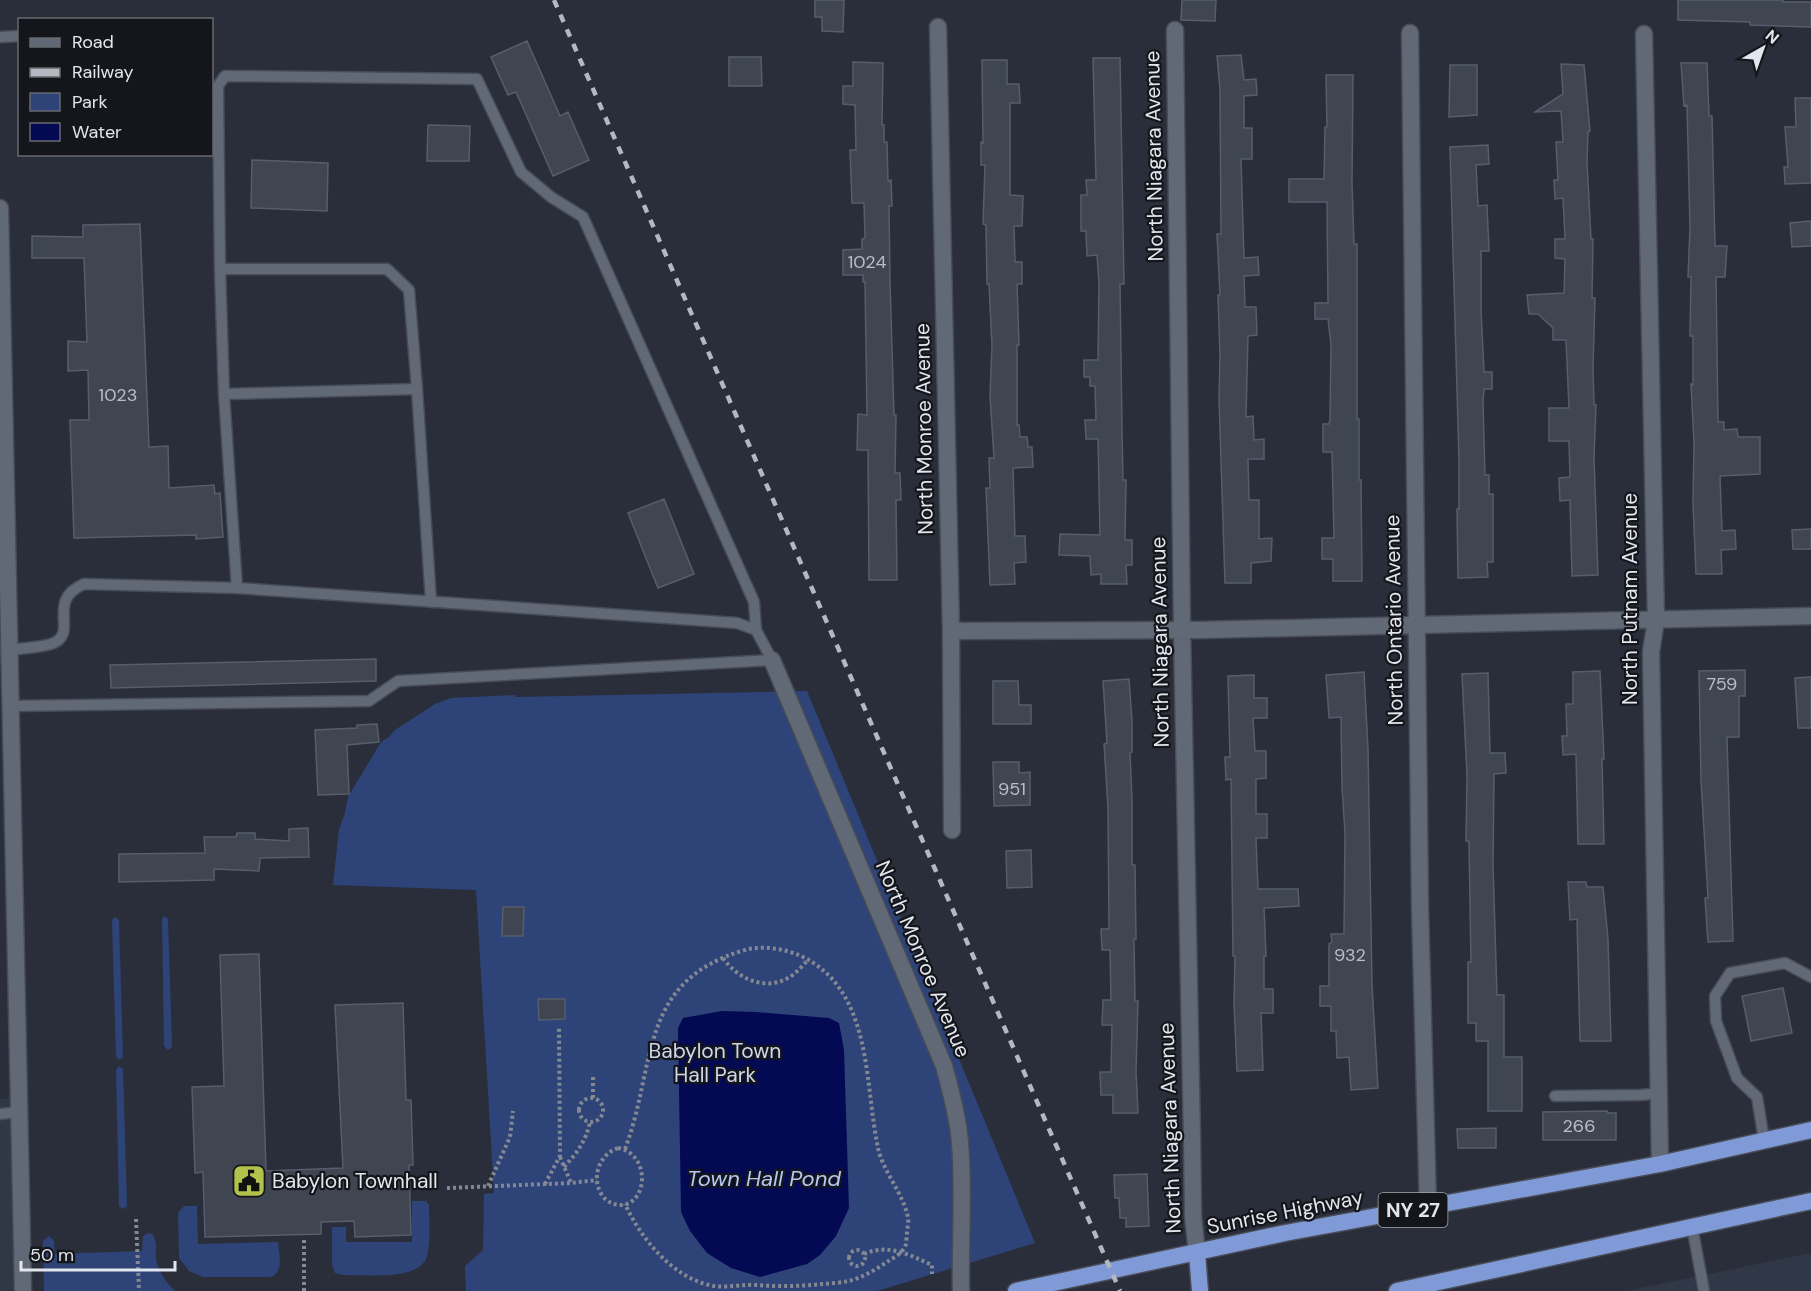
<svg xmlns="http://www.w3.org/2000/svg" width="1811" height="1291" font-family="'DM Sans',sans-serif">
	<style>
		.built { fill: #303848 }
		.green { fill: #2e4478 }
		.water { fill: #030953 }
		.building { fill: #3f4551; stroke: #575d6b; stroke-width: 1.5 }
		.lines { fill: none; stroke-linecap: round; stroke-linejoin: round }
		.service-casing { stroke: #474c56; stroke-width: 13 }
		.minor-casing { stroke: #474c56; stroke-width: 19 }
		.trunk-casing { stroke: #474c56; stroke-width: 19 }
		.path { stroke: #848892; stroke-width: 4; stroke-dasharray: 3 3; stroke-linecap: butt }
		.service { stroke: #626976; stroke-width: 10 }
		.minor { stroke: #626976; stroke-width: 16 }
		.trunk { stroke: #809ad8; stroke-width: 16 }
		.rail { stroke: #b4b8c0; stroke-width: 4.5; stroke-dasharray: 8 8; stroke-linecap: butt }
		.labels { text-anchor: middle; stroke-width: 4.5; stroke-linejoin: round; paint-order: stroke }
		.number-label { font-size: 18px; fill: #b9bec6 }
		.shield { fill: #14161b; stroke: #a4a8ae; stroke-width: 1.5 }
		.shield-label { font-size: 20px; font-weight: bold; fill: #e2e6ed }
		.street-label { font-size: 21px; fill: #e2e6ed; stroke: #14161b }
		.park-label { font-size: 21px; fill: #cdd7ec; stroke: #14161b }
		.poi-label { font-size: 21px; fill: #e2e6ed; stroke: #14161b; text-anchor: start }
		.water-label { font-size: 22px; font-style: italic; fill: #b5c9f3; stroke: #14161b }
	</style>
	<rect width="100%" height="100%" fill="#292e3a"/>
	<!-- built -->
	<path class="built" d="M19,1098l4,193h-23v-192z
		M1811,1253v38h-185z"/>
	<!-- green -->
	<path class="green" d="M807,691l228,552 -158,48h-411l-1,-25 18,-16 1,-56 10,-1 -18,-303 -143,-5 6,-56 6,-16 3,-16 33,-55 8,-5 6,-7 40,-26 16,-6 64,-3v2z
		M164,916l4,3 4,128 -4,3 -4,-4 -2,-126z
		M115,917l4,3 4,137 -4,3 -3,-3 -4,-137z
		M119,1066l4,3 4,137 -4,3 -4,-3 -3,-136z
		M412,1201h14l3,4c0,16 2,35 -2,51 -7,26 -63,18 -85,19l-7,-2 -3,-8v-38h14v15h66z
		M184,1206h13l1,38 80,-2c1,12 6,29 -7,35h-68l-14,-6 -10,-13 -1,-45z
		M148,1233l4,1c6,8 3,15 4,24 1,12 10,24 19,33h-131l-1,-50 6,-5 5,5 1,13 87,-3 1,-15z"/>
	<!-- water -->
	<path class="water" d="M722,1011l34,1 73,6 10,5 5,27 5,158 -13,28 -16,19 -13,9 -47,13 -29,-9 -24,-15 -17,-22 -9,-19 -3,-184 5,-10z"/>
	<!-- building -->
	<path class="building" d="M815,0h29l-1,32 -21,-1v-14h-7z
		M1182,0h34l-1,21 -34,-1z
		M1678,0h105v2h28v25l-61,-2v-3l-72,-2z
		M527,41l33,75 8,-4 21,48 -36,16 -37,-84 -8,3 -17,-38z
		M1241,55l3,25 12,-1 1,16 -13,1v32h8v31h-11l3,99 14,-1 1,18 -15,1 1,31h11l1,28 -9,1 -2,81 7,-1 1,24 10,-1v20h-16l1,41h10v39l13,-1 -1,23 -20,2v20h-26l-6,-184 1,-43 -2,-61h2l-3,-61h4l-1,-145 -3,-33z
		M729,57h32l1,29h-33z
		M1093,58h27l4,226h-4l2,147 1,49h3l-1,60h7v25h-6l1,19h-26v-10l-10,1 -1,-19 -31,-1 1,-21 40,1 -2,-96h-12l-1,-19h11l-1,-34h-5v-9h-6v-17h14l1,-76 -2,-29 -10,1 -1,-25h-5v-36h6l-1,-15h10z
		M982,60h25v24h12l1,19h-10v92l13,1 -1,30h-8l1,36h7v22h-5l2,61h-2v80h2l1,12h7l1,10h4l1,20 -20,1 2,68h10l1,26 -12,1 1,21 -25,1 -4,-97h4l-1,-30h5l-4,-62 2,-50 -3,-62h-2l-1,-59 -3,-1 2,-59h-4v-23l2,1z
		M853,62l30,1 -1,62h2v17h3l1,39 3,-1 1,26h-3l1,76 4,133h2l-1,58h5l1,27h-5l1,80h-28l-1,-130h-11l1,-36 9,1 -2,-133h-2v-7h-20v-25l19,-1v-10l3,-1 -1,-35h-12l-2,-53h6l-1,-45 -12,-1v-18h10z
		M1681,63h26l2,53h3l3,130h12l-2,31h-9l2,145h6v8l13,-1 1,8h22v37l-40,2 2,55 13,-1 1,19 -15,1 1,24h-26l-3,-71 1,-60 -3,-59 2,1v-49h-3l1,-59h-3l2,-49 -3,-123 -3,1z
		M1561,64l23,1 6,66 -2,1 -1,30 4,77h2l-1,59h3l-2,69 1,38h2l-2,52 4,118 -26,1 -2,-76 -10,1 -1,-23 11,-1 -1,-36h-20v-33h20l-3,-68h-13v-12l-15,-14h-9l-2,-19 37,-2 1,-34 -10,-1v-19h10l-2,-41 -8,1 -1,-19h4l-2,-38h7l-2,-31 -26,1 28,-18z
		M1450,65h27v50l-28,2z
		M1326,75h27l-1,109 2,60h3v175h2v61h2l1,101h-29v-22h-11v-21h12l-2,-86h-9v-28h6l1,-5 1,-74 -3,-26h-13v-16h13l-1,-101h-38v-23h35l1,-52h2z
		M1795,98h16v85l-26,1 -1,-17h4l-3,-40h11z
		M428,125l42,1 -1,35h-42z
		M1488,145l1,19 -13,1 2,41 9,-1 2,46h-8v59l3,62h8v17h-8l-1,12 2,74h4v19h4v68h-6l1,15 -30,1 -1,-69h2v-49l-9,-313z
		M252,160l76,3 -1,48 -76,-3z
		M1811,221v25l-19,1 -2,-24z
		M140,224l9,223 19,-1 1,42 45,-3 1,9 5,-1 3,44 -27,2v-4l-122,3 -4,-118h19l-1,-50 -20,1v-30l19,1 -3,-84h-52v-22l51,1v-12z
		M664,499l30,75 -36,14 -30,-75z
		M1811,529v20h-18l-1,-19z
		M376,659v22l-265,7 -1,-23z
		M1745,670v26h-6v41h-12l6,204 -25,1 -3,-44h3l-7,-118 -2,-109z
		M1600,671l4,88h-2l2,85h-26l-2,-90 -13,1 -1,-19h5l-1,-32h7v-32z
		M1364,672l4,77 4,236 6,103 -27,2 -2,-33 -12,1 -1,-27h-5v-25h-11v-20h9v-42l3,-2 -1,-8h13l1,-102 -3,-44 -1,-71 -12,1 -3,-43z
		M1488,673l2,80h15l1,20 -12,1 -1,90 4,131h7v62h18v54h-34v-70h-12v-18h-8v-61h3l-2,-121h-3l1,-66 -5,-101z
		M1254,675v23h13v20h-14l2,33h11v27l-10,1v35h11v24h-11l2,51h40l1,17 -35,2 2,48h-2v33h9v24h-12l2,57 -26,1 -3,-68 1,-47h-2l-2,-177 -5,1 -1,-23h5l-2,-81z
		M1811,677v51h-13l-3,-50z
		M1129,679l3,42v31l-2,1 2,47v65h3l1,74h-2l1,62h3l-2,70 2,42h-25v-18h-12l-1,-23h11l1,-47h-10l1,-25h8l-1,-50h-8l-1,-21h8l-1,-122 -4,-63 3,-1 -4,-62z
		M993,681h25l1,24h12v19h-38z
		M377,724l2,18 -32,3 2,49 -31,1 -3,-65 42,-2v-3z
		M993,762h26v11l11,-1v33l-36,1z
		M308,828l1,29 -49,1 -1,13 -45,-2v11l-95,2v-28l86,-1 -1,-16h32l1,-4h18v6l34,2v-12z
		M1031,850l1,37 -25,1 -1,-37z
		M1568,882h18l1,5h16l5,52 3,102h-31l-3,-122 -7,1z
		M503,907h21l-1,29h-21z
		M259,954l7,217 77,-3 -8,-163 68,-2 3,97h5l2,65h-4l2,70 -56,2 -1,-16 -33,1v12l-116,3 -2,-65 -8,1 -3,-86 32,-1 -4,-131z
		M1783,988l9,45 -41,8 -9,-45z
		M538,999h27v20l-26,1z
		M1607,1111l1,2h8v27h-73v-28z
		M1496,1128v20h-38l-1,-19z
		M1147,1174l2,52 -23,1v-9h-6l-1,-20h-4l-1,-23z"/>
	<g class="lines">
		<!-- service casing -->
		<g class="service-casing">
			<path id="service" d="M0,37l20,-1
				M220,269h167l22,21 8,99
				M224,394l193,-5 14,213
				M237,588l-13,-194 -4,-125 -2,-183 7,-10 252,3 44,93 30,25 32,20 171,385 2,28
				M8,650c14,-2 30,-2 43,-6 30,-10 -7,-43 33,-60l153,4 500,35 19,7 16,30 -374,21 -29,20 -359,5
				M1555,1096l86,-1 19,-2
				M0,1114l19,-2
				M1764,1140l-7,-43 -20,-19 -21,-57 -1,-25 15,-23 55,-10 26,14
				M1692,1226l12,65"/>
		</g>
		<!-- minor casing -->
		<g class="minor-casing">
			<path id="minor" d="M938,27l13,604 1,199
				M1175,30l7,600 10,508 1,78 4,37
				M1410,33l10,875 8,299
				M1644,34l12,586 -5,32 9,512
				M0,208l23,1083
				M951,631l249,-1 611,-14
				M772,660l172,406c7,25 14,51 16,77 4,49 0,99 1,148"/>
		</g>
		<!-- trunk casing -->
		<g class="trunk-casing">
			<path id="trunk" d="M1197,1253l3,38
				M1016,1291l269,-58 375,-69 151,-34
				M1397,1291l414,-90"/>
		</g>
		<!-- path -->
		<path class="path" d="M723,958c16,23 47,35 71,16 5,-4 10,-10 14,-14
			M593,1077v21
			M579 1110a12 12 0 1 1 24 0a12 12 0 1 1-24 0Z
			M618,1148c33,6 30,56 3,57 -29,0 -34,-46 -3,-57z
			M625,1149c32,-84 12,-168 120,-199 18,-5 40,-1 56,6 72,34 63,126 77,192 5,24 26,46 30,70 1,5 -1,10 -1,15 -1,4 0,10 -2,14 -4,7 -12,11 -18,15 -12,8 -25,16 -39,19 -7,2 -16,2 -24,3 -22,2 -44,3 -67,1 -16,-1 -32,4 -48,0 -38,-9 -68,-47 -84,-81
			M560,1157l11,26 26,-3
			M564,1167c13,-14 22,-26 26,-45
			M545,1184l15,-28 -1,-129
			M488,1186l22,-49 3,-26
			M447,1188l124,-5
			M136,1219l3,72
			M304,1240v51
			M849 1258a8 8 0 1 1 16 0a8 8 0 1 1-16 0Z
			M864,1254c25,-11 45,1 68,11v9"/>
		<!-- service -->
		<use href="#service" class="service"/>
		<!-- minor -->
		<use href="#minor" class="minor"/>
		<!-- trunk -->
		<use href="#trunk" class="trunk"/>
		<!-- rail -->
		<path class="rail" d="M554,0l566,1291"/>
	</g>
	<!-- icons -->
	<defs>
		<g id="civic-square" transform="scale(1.725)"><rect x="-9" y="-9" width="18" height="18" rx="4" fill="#b3c24b" stroke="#14161b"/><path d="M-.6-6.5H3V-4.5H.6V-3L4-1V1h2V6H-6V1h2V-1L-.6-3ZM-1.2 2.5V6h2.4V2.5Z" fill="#111"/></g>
	</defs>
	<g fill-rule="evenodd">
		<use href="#civic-square" x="249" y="1181"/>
	</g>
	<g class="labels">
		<!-- number labels -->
		<g class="number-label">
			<text x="867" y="268">1024</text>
			<text x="118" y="401">1023</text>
			<text x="1722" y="690">759</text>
			<text x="1012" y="795">951</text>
			<text x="1350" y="961">932</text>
			<text x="1579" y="1132">266</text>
		</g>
		<!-- shield labels -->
		<rect class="shield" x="1378.5" y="1193" width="69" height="34" rx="4.5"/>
		<g class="shield-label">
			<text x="1413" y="1217">NY 27</text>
		</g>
		<!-- street labels -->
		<g class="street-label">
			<text transform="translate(1154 156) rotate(-91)" y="7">North Niagara Avenue</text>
			<text transform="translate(924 429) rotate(-91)" y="7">North Monroe Avenue</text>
			<text transform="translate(1630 599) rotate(-90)" y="7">North Putnam Avenue</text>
			<text transform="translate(1394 620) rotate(-91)" y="7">North Ontario Avenue</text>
			<text transform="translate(1160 642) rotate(-91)" y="7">North Niagara Avenue</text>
			<text transform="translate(923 959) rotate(67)" y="7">North Monroe Avenue</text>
			<text transform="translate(1170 1128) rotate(-92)" y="7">North Niagara Avenue</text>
			<text transform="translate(1285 1212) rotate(-11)" y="7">Sunrise Highway</text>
		</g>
		<!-- park labels -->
		<g class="park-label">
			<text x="715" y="1058">Babylon Town<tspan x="715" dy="24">Hall Park</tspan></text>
		</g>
		<!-- poi labels -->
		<g class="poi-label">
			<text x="272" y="1188">Babylon Townhall</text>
		</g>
		<!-- water labels -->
		<g class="water-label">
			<text x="764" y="1186">Town Hall Pond</text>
		</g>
	</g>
	<!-- legend -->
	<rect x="18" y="18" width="195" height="138" fill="#14161b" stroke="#66696f" stroke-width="1.5"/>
	<rect x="30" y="38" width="30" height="9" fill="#626976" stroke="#66696f" stroke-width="1.5"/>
	<text x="72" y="48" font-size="18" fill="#e2e6ed">Road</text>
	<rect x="30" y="68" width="30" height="9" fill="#b4b8c0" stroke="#66696f" stroke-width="1.5"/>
	<text x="72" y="78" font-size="18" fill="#e2e6ed">Railway</text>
	<rect x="30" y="93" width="30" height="18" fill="#2e4478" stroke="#66696f" stroke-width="1.5"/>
	<text x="72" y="108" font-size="18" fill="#e2e6ed">Park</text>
	<rect x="30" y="123" width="30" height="18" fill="#030953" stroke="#66696f" stroke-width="1.5"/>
	<text x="72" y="138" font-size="18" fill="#e2e6ed">Water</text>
	<!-- north arrow -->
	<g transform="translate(1763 48) rotate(40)" stroke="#14161b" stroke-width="4.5" paint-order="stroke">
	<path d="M0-4.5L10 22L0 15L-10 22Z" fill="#e2e6ed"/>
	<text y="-9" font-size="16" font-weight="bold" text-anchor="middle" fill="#e2e6ed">N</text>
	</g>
	<!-- scale -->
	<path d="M21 1261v9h154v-9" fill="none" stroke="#e2e6ed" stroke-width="3"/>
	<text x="30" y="1261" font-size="18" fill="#e2e6ed" stroke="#14161b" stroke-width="4.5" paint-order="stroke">50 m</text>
</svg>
